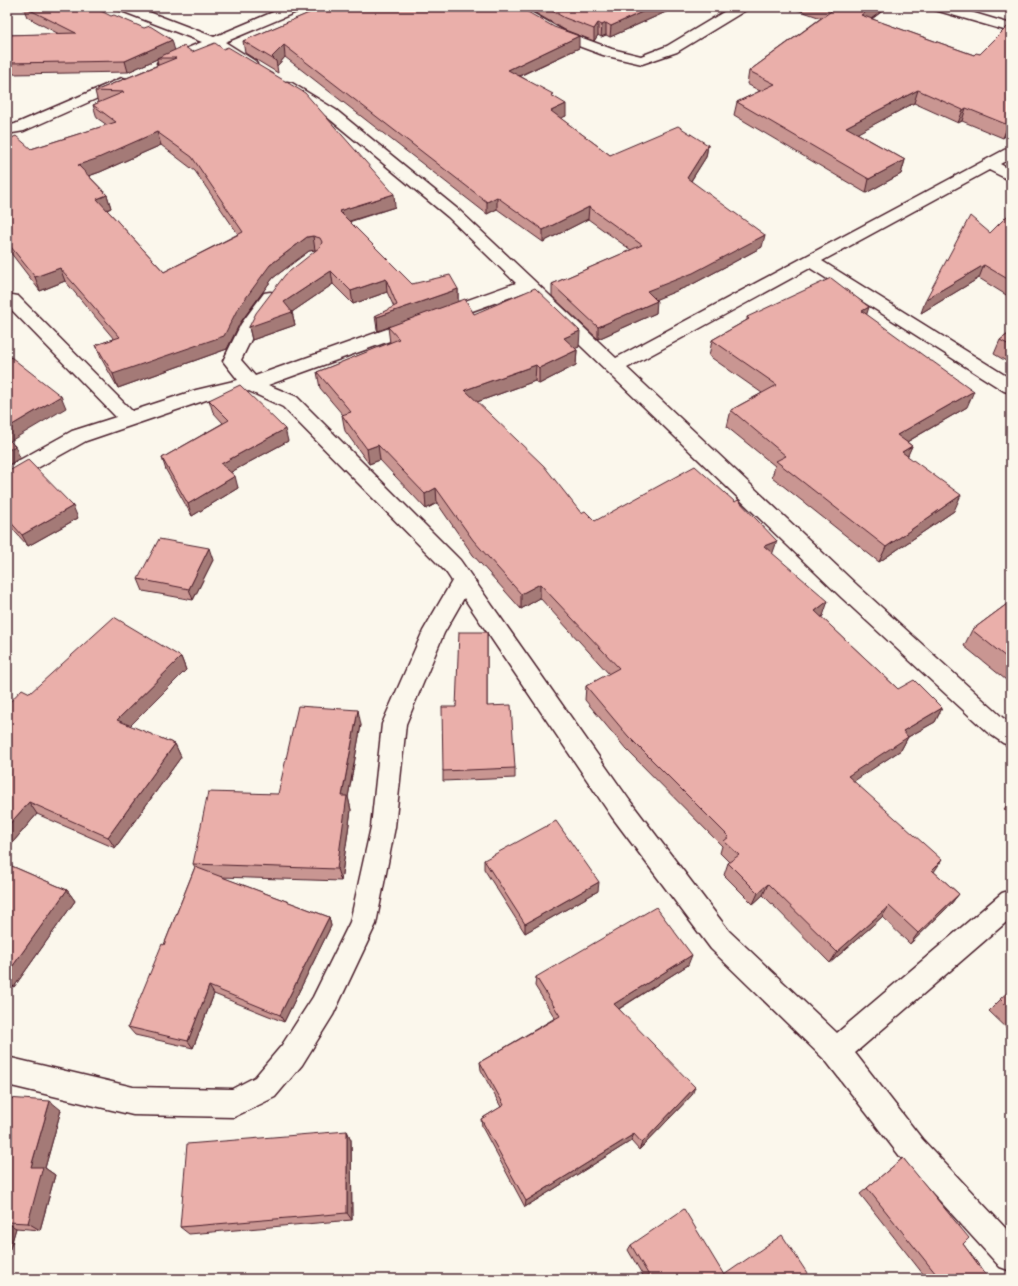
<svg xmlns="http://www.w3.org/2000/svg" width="1018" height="1286" font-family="Itim,sans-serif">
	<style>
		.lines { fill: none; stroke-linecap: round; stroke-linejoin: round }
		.street-casing { stroke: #4a1f2b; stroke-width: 3 }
		.street { fill: #fbf7ec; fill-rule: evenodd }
		.wall { fill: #c99692; stroke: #4a1f2b; fill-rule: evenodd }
		.shaded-wall { fill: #a47a77; stroke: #4a1f2b }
		.building { fill: #eaafaa; stroke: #4a1f2b; fill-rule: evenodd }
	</style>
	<rect width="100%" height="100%" fill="#fbf7ec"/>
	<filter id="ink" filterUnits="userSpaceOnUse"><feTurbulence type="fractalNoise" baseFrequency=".025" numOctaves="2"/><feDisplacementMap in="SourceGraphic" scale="8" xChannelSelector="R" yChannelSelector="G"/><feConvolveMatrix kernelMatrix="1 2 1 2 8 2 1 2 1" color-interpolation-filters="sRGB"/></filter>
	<g filter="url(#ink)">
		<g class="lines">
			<!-- street casing -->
			<g class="street-casing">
				<path id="street" d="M117,7h19l78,30 71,-30h18l-2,3 -76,32 30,19 2,3 -2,3 -5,1 -5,-1 -32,-20 -44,19 -5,1 -5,-1 -2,-3 2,-3 43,-18 -83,-32z
					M505,7h17l42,24 48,18 29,7 26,-10 65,-39h16l-2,3 -69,42 -35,12 -39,-9 -49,-18 -47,-27z
					M933,7h21l57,17v8l-76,-22z
					M122,78l5,1 2,3 -2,3 -103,46 -17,3v-8l8,-2z
					M287,82l5,1 44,27 124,101 156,147 390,-209 5,-2v11l-11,6 11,6v11l-22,-11 -167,91 189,118v14l-7,-2 -194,-123 -183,100 231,218 145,132 8,5v23l-8,-3 -16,-11 -145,-134 -317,-306 -257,93 29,12 163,163 170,241 99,130 108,102 165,-140 9,-3v28l-156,135 67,86 89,95v37l-11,-4 -98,-108 -76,-98 -115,-112 -99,-132 -148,-219 -20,35 -38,91 -11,103 -19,97 -43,91 -31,50 -27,32 -41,20 -101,-2 -126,-30v-28l126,30 99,2 23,-12 27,-32 31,-48 37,-75 21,-95 11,-103 41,-93 29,-50 -6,-9 -163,-165 -34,-16 -43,9 -120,41 -72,40 -7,2v-16l65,-36 44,-14 -109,-112v-11l11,2 114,115 64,-21 42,-10 -15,-19 18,-37 23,-31 6,-1 6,1 3,4 -21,28 -17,35 14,16 261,-93 -68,-66 -122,-101 -44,-27 -2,-3 2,-3z"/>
			</g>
			<!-- street -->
			<use href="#street" class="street"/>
		</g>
		<!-- wall -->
		<path class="wall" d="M23,7l152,43 220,157 -46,15 63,62 46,5v13l-80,29 -1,-2 -2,-13 19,-9 -7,-15 -34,12 -20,-20 -41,28 3,13 -43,15 -3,-13 68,-77h-2l-6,1 -36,27 -33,45 -13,26 -109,39 -17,-30 -5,-13 18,-6 -49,-58 -25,10 -33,-43v-108l24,9 76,-24 -10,-7 -4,-13 5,-2 -3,-12 63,-26 -1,-6 -29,13 -115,2 -6,13v-52l52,-1 -32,-17zM161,145l34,26 43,63 -74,38 -57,-62 4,-2 -4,-13 -18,-19 11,-4z
			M317,7h202l60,41 -59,28 33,20 13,20 -6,2 50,37 98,-10 -2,12 -15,24 71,66 -71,38 -35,14v14l-58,26 -46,-43v-12l79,-34 -43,-31 -45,23 -46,-33 -10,5 -202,-157 -8,9 1,7 -33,-20 -2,-12 76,-32z
			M525,7h152l-67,30 -4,-2 -5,2 -3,-2 -4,6 -29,-11z
			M695,7h13l-7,3z
			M792,7h96l-16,12 102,36 6,-1 31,-28v105l-8,7 -41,-17 -4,2 -44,-20 -57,30 48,27 -4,14 -35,19 -132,-78 3,-13 23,-11 -13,-7 2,-13 72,-53 -29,-10z
			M1011,212v86l-32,-20 -58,35 69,-80z
			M474,314l105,33 -4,1 2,2 -1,15 -37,19 -4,-3 -58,21 104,111 14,8 178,33 50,62 -2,1 77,72 44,19 -7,14 -27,15 -7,13 -48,31 81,91 25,22 -9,11 -40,39 -28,-27 -52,46 -67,-68 -10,9 -29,-29 4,-12 1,-1 -9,-9 2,-7 -96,-97 -41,-49 1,-14 23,-12 -69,-76 -19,11 -48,-54 -36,-52 -11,6 -46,-49 -11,4 -24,-33 -3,-16h1l-23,-27 -3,-16 73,-29 -2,-16z
			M867,315l100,92 -60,35 5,4 -5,10 47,55 -75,51 -107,-85 3,-11 -48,-39 4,-17 31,-17 -53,-37 3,-16 35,-20v-3z
			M1011,332v32l-17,-10 6,-14z
			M209,400l79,41 -57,31 7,16 -46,28 -26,-46 -4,-12 61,-35 -10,-11z
			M7,471l71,47 -50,28 -21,-23z
			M213,560l-20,40 -50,-9 -5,-12z
			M1011,601v83l-47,-38 8,-16z
			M487,632v74l28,62v10l-72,3v-10l13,-64z
			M181,657l5,13 -56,56 45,18 6,13 -66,91 -78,-34 -30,35 23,-156z
			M361,725l-13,72 3,13 -10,71 -120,-4 108,40 2,9 -47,96 -70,-28 -21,54 -58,-13 -7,-8 36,-82 31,-78 -2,-3z
			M1011,789v7l-3,-3z
			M1011,800v14l-7,-5z
			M484,860l114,31 -73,42 -41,-64z
			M7,864l60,26 8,11 -61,86 -7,-3z
			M688,965l-69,44 73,86 -53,55 -8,-9 -106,66 -43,-80 -1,-8 20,-12 -20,-37 -1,-8 75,-44 -20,-32 1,-9z
			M1011,989v43l-22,-21z
			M7,1098l54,12 -16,58 10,7 -15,55 -24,-2 -9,31z
			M347,1131l4,9 1,80 -163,14 -9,-7z
			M903,1158l60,86 26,35h-62l-67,-85z
			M631,1245l93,30 87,4h-166l-17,-29z"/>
		<!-- shaded-wall -->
		<path class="shaded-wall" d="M653,7h24l-67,30 1,-11z
			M701,7h7l-7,3z
			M873,7h15l-30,21 3,-13z
			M598,23v12l-4,6v-12z
			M606,23v12l-5,2 1,-12z
			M579,36v12l-71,33v-11z
			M172,40l3,11 -18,7v1l-29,13 -3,-11z
			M284,45l1,12 -8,9 -1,-5 -4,-4z
			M9,63l4,11 -6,13v-20z
			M918,90l-4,13 -71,38 3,-14z
			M566,104v12l-16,7 1,-12z
			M966,108l-4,13 -4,2 5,-13z
			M1011,122v9l-8,7 5,-13z
			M157,132l4,13 -61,27 -18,6 -4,-13z
			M708,145l-2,12 -21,33 2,-12z
			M905,160l-4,14 -35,19 3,-14z
			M394,194l1,13 -55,17 -1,-13z
			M107,195l4,13 -10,4 -4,-13z
			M497,197v12l-10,5v-12z
			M589,207l-1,12 -45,23v-12z
			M765,235l-3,12 -71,38 -46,19 2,-13z
			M313,236l2,14 -6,1 -36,27 -33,45 -13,26 -109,39 -5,-14 157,-109 37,-28z
			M984,265l-5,13 -58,35 5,-14z
			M60,268l5,13 -25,10 -5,-14z
			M331,271l2,13 -41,28 3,13 -43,15 -3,-13 35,-25z
			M386,279l1,13 -34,12 -2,-13z
			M458,289v13l-80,29 -1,-14z
			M657,301l-1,12 -58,26v-12z
			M869,307l-5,16 -2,-12z
			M580,331l-1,16 -16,7 1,-16z
			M577,350l-1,15 -37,19v-16z
			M536,365l-1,16 -69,25 -1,-16z
			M974,391l-7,16 -76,44 6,-16z
			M61,396l5,12 -59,35v-15z
			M285,429l3,12 -64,35 -3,-12z
			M378,445l2,15 -11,4 -2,-15z
			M15,446l5,12 -13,8v-15z
			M912,446l-7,16 -3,-10z
			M235,476l3,12 -46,28 -4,-12z
			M436,488l1,15 -11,6 -1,-15z
			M961,495l-7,16 -75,51 7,-15z
			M73,506l5,12 -50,28 -6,-11z
			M777,541l-5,14 -8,-9z
			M209,548l4,12 -20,40 -4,-11z
			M540,584v14l-19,11v-15z
			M828,601l-5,15 -13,9 5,-14z
			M181,657l5,13 -63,63 -6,-13z
			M942,708l-7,14 -27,15 -7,13 -59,39 6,-13 55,-45z
			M358,710l3,15 -13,72 3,13 -10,71 -4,-12 5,-73z
			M175,744l6,13 -66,91 -7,-11z
			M29,802l8,12 -30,35v-22z
			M942,860l-8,12 -2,-2z
			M599,882l-1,9 -73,42v-9z
			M768,884l-5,11 -10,9 5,-11z
			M67,890l8,11 -61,86 -7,-7v-6z
			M959,894l-9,11 -40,39 8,-11z
			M889,906l-7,11 -52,46 7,-11z
			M329,917l2,9 -47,96 -4,-7z
			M692,955l-4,10 -76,48 2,-9z
			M209,986l5,8 -21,54 -5,-7z
			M695,1087l-3,8 -53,55 3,-7z
			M50,1101l11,9 -16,58 10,7 -15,55 -12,-7 3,-56z
			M347,1131l4,9 1,80 -5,-7z
			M634,1134l-3,7 -106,66 1,-6z
			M7,1223l9,5 -9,31z"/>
		<!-- building -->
		<path class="building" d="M24,7h69l18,9 3,-1 30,13 6,-2 22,14 -47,21 -116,2 -2,4v-32l69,-2z
			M323,7h196l35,20 25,9 -71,34 45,24 -2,1 15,9 -15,7 59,44 68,-29 30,19 -21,33 78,57 -72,38 -46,18 10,10 -59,26 -46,-43 90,-39 -53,-38 -46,23 -46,-33 -10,5 -203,-157 -12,12 4,4 -33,-20z
			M545,7h108l-42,19 -5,-3 -4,2 -4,-2 -4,6 -29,-11z
			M828,7h45l-12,8 113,40 2,-2 4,1 29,-29 2,1v96l-3,3 -42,-17 -3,2 -45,-20 -72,37 59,33 -36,19 -132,-77 38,-18 -26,-13 85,-62z
			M215,43l8,6 5,-2 77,46 89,101 -55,17 73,73 38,-9 8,14 -81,28 -2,-1 22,-11 -11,-26 -35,12 -20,-20 -47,31 8,10 -43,15 7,-14 29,-38 35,-28 2,-5 -2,-4 -7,-2 -6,1 -37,28 -33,45 -13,26 -111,38 -17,-29 24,-8 -60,-69 -25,9 -28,-35v-102l9,-4 15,13 85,-27 -23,-17 31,-13 -29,-1 81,-33h-19l27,-12 8,6zM157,132l35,25 51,75 -79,40 -67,-73 10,-4 -29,-30 18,-6z
			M1011,212v69l-27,-16 -58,34 44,-83 20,17z
			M831,278l38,29 -7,4 69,50h1l42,30 -77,44 15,11 -10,6 59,43 -75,52 -110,-86 10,-5 -55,-46 46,-25 -65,-45 37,-21 -2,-2z
			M535,288l45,43 -16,7 13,12 -38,18 -3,-3 -71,25 79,76 37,47 4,-2 10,10 100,-55 40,36 3,-2 39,41 -13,5 64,55 -13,10 83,78 16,-9 28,28 -39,23 5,6 -60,39 94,84 -10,10 27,24 -41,39 -29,-27 -52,46 -69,-68 -10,9 -30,-30 11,-8 -15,-14 5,-4 -101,-101 -42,-50 33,-18 -79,-84 -19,10 -48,-54 -37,-52 -11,6 -47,-49 -11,4 -25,-34 9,-3 -34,-40 82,-33 -11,-12 77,-28 9,15z
			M1011,332v14l-11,-6z
			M7,354l54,42 -54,32z
			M240,385l45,44 -64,35 14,12 -47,28 -26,-46 67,-38 -20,-20z
			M7,438l8,8 -8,5z
			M28,460l45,46 -51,29 -15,-17v-47h2z
			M159,539l50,9 -20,41 -51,-10z
			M1011,601v60l-39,-31z
			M114,617l67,40 -64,63 58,24 -67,93 -79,-35 -22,25v-122l15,-16 8,4z
			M459,632h28v74l24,-1 4,63 -72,3 -1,-64h14z
			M298,706l60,4 -16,86h5l-10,73 -144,-5 15,-72 70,2z
			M1011,800v7l-4,-3z
			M556,821l43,61 -74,42 -41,-64z
			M7,864l60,26 -60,84z
			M195,867l134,50 -49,98 -71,-29 -21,55 -60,-14 34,-83 2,1z
			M656,907l36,48 -78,49 81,83 -53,56 -8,-9 -108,67 -45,-82 23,-14 -24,-43 80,-46 -24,-39z
			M1011,989v21l-11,-11z
			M7,1098l43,3 -19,66h12l-15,56 -21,-1z
			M347,1131v82l-167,14 7,-83z
			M903,1158l66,80 -6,6 26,35h-49l-73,-91z
			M684,1209l40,66 58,-40 29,44h-160l-20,-34z"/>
	</g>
	<!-- margin -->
	<rect width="1018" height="1286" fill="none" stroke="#fbf7ec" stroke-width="24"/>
	<rect x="12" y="12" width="994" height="1262" fill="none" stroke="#4a1f2b" stroke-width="1.5" filter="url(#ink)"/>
</svg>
